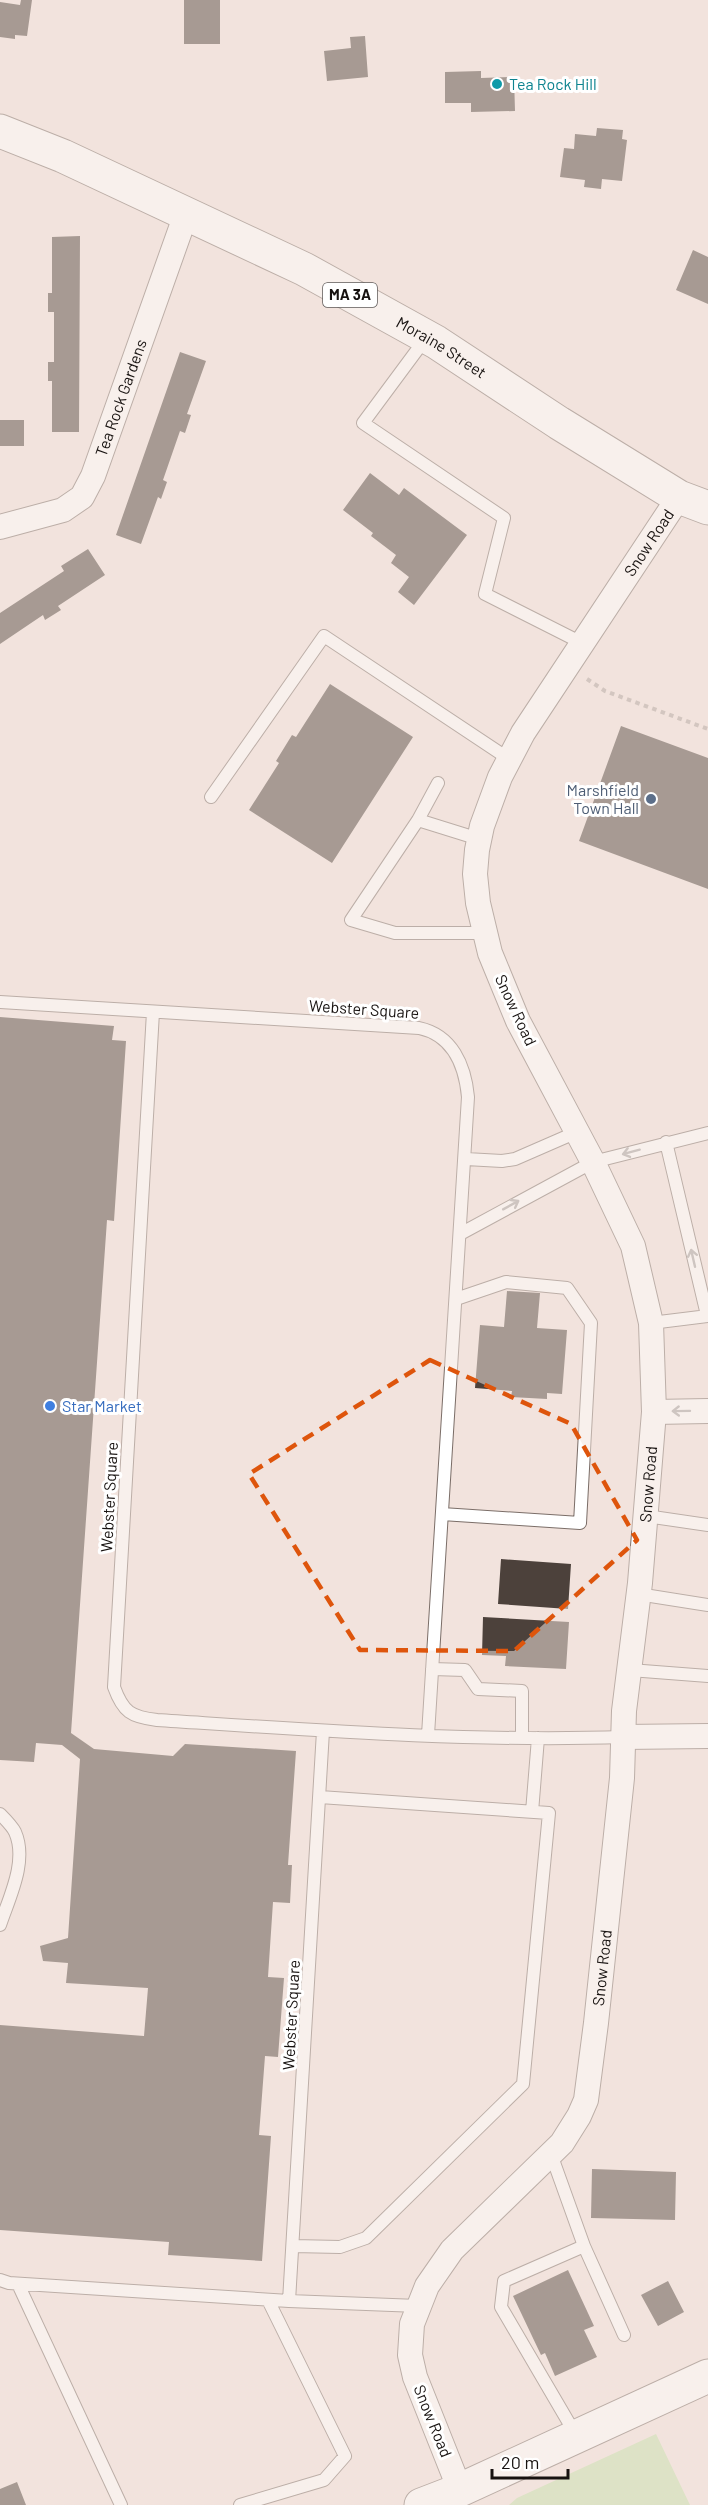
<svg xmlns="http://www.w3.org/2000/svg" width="708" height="2505" font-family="Barlow,sans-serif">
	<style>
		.green { fill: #c3e1aa }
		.building { fill: #4c413b }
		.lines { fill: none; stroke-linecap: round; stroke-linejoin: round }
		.lane-casing { stroke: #7b6e68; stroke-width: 14 }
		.street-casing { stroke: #7b6e68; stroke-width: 26 }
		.secondary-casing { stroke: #7b6e68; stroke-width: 35 }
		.primary-casing { stroke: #7b6e68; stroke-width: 35 }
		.path { stroke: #aea29d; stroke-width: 4; stroke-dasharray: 4.5 4.5; stroke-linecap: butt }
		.lane { stroke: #fff; stroke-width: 12 }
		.street { stroke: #fff; stroke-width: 24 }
		.secondary { stroke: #fff; stroke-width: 33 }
		.primary { stroke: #fff; stroke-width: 33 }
		.oneway { stroke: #a2a09f }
		.marked { fill: none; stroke: #de550c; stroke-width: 4.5; stroke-dasharray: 12 8; stroke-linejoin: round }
		.culture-dot { fill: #0f9aa8; stroke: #fff; stroke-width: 2 }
		.service-dot { fill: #5c6f8a; stroke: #fff; stroke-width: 2 }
		.shop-dot { fill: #3f7fe0; stroke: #fff; stroke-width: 2 }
		.labels { text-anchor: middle; stroke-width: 6; stroke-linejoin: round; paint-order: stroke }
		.shield { fill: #fff; stroke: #5d5958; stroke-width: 1.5 }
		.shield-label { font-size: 15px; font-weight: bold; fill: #171210 }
		.culture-label { font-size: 16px; fill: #0d838f; stroke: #fff; text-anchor: start }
		.street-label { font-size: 16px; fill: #171210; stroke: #fff }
		.service-label { font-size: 16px; fill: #4e5e75; stroke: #fff; text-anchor: end }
		.shop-label { font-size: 16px; fill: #366cbe; stroke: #fff; text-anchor: start }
	</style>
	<rect width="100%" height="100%" fill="#f2e3dd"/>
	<!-- green -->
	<path class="green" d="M656,2434l34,71h-181l8,-7z"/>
	<!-- building -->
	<path class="building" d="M21,0h11l-5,36 -12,-1v4l-15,-2v-35l20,3z
		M184,0h36v44h-36z
		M365,36l3,41 -41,4 -3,-30 27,-3 -1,-11z
		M481,71v7l33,-1 1,34 -44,1v-9h-26v-31z
		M597,128l26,2 -1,9 5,1 -5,41 -20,-2 -1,10 -17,-2 1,-7 -25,-3 4,-29 10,1 1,-15 21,2z
		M80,236l-1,196h-27v-51h-4v-19h6v-50h-6v-19h4v-56z
		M693,250l15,7v47l-32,-14z
		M180,352l26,9 -19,53 4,1 -6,18 -5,-2 -17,49 4,2 -6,17 -3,-2 -17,47 -25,-9z
		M0,420h24v26h-24z
		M370,473l29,22 5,-7 63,47 -53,70 -16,-13 11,-15 -18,-14 5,-8 -25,-19 2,-3 -30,-23z
		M88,549l17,26 -47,31 3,4 -16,10 -2,-5 -43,29v-31l64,-42 -3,-5z
		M330,684l83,53 -81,126 -83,-53 30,-47 -3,-2 16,-26 4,2z
		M621,726l87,32v131l-129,-48z
		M0,1017l114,9 -2,14 14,1 -12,180 -7,-1 -36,513 23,16 79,7 12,-12 111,7 -8,114h4l-2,38 -17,-1 -5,75 16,1 -6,79 -13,-1 -6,79 12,1 -9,125 -94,-6 1,-13 -169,-12v-205l144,11 4,-48 -82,-5 2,-20 -25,-2 -3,-15 28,-8 12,-179 -18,-14 -26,-2 -2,19 -34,-2z
		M507,1291l33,2 -3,35 30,2 -5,64 -15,-1v6l-36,-2 1,-6 -37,-3 5,-63 24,2z
		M501,1559l70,5 -3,45 -70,-5z
		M483,1617l86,5 -3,47 -61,-3 1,-10 -24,-1z
		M592,2169l84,3 -1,48 -84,-2z
		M568,2270l26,56 -10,4 13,27 -42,19 -10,-23 -4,2 -28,-59z
		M668,2281l16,31 -26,14 -17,-31z
		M17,2482l9,23h-26v-16z"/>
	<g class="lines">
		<!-- lane casing -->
		<g class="lane-casing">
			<path id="lane" d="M426,338l-63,85 141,95 -19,76 97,49
				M211,797l113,-161 185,123
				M418,820l20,-37
				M479,839l-61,-19 -67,100 44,13h90
				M0,1002l419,26c33,7 46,37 49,69l-40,638
				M153,1012l-39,675c9,25 17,30 43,33 155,10 311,22 466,17
				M666,1142l41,173
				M466,1159l36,2 13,-2 62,-27
				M460,1234l133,-72 115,-29
				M651,1323l57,-7
				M442,1514l138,9 11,-200 -24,-35 -61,-6 -50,17
				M646,1516l62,9
				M638,1594l70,11
				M432,1669l33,1 13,19 44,2v46
				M630,1670l78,6
				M532,1812l6,-74
				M0,1814c5,5 12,12 15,18 13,29 -6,66 -15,93
				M551,2154l33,92 40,89
				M293,2246l47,1 26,-9 157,-154 26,-271 -229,-16
				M0,2280l9,3 280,18 129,5
				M18,2284l103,221
				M289,2301l34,-570
				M576,2435l-75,-128 3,-26 80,-35
				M240,2505l84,-25 21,-24 -77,-156"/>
		</g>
		<!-- street casing -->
		<g class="street-casing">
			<g id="street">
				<path id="s1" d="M0,527l63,-17 19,-13 11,-21 93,-262"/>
				<path d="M654,1412l54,-1"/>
				<path d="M623,1737l85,-1"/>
				<path id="s2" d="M460,2490l-45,-113 -5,-22 2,-31 15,-38 25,-36 110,-107 17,-27 7,-16 10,-77 26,-245 2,-67 16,-128 14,-171 -3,-89 -18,-77 -40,-84 -75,-141 -28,-68 -12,-50 -3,-29 2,-24 5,-24 18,-49 23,-44 156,-236"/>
			</g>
		</g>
		<!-- secondary casing -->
		<g class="secondary-casing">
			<path id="secondary" d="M421,2505l39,-15 248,-114"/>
		</g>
		<!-- primary casing -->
		<g class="primary-casing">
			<g id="primary">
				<path id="s3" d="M0,131l63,25 241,113 132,73 123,81 120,74 29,11"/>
			</g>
		</g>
		<!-- path -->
		<path class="path" d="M587,679l18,12 103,38"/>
		<!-- lane -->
		<use href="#lane" class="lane"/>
		<!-- street -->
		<use href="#street" class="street"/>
		<!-- secondary -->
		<use href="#secondary" class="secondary"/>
		<!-- primary -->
		<use href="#primary" class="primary"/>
	</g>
	<!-- one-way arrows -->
	<defs><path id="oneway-shaft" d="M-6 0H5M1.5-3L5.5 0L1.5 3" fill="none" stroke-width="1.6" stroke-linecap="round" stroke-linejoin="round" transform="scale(1.5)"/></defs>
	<g class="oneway">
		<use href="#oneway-shaft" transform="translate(631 1152) rotate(165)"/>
		<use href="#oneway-shaft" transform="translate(511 1205) rotate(-29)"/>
		<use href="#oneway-shaft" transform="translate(693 1258) rotate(-103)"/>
		<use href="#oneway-shaft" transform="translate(681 1411) rotate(179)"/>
	</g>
	<!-- marked area -->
	<path d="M0 0H708V2505H0ZM430,1360l141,64 66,116 -123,111 -154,-1 -111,-176z" fill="#f2e3dd" fill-opacity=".55" fill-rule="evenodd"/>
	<path class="marked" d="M430,1360l141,64 66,116 -123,111 -154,-1 -111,-176z"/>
	<!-- markers -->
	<circle class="culture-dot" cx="497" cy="84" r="6"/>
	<circle class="service-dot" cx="651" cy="799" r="6"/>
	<circle class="shop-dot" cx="50" cy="1406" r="6"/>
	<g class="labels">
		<!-- shield labels -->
		<rect class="shield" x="323" y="283" width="54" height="24" rx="4.5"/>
		<g class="shield-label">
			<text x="350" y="300">MA 3A</text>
		</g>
		<!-- culture labels -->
		<g class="culture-label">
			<text x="509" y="90">Tea Rock Hill</text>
		</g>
		<!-- street labels -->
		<g class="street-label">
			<text dy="6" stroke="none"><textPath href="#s3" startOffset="492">Moraine Street</textPath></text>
			<text dy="6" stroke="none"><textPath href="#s1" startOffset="195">Tea Rock Gardens</textPath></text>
			<text dy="6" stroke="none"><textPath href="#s2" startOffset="2108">Snow Road</textPath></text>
			<text transform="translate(364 1009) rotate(4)" y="6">Webster Square</text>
			<text transform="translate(516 1010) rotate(65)" y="6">Snow Road</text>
			<text dy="6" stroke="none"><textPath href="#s2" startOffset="1082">Snow Road</textPath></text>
			<text transform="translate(109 1497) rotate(-87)" y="6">Webster Square</text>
			<text dy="6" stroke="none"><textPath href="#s2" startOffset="596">Snow Road</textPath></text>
			<text transform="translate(291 2015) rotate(-87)" y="6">Webster Square</text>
			<text transform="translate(433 2421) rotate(68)" y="6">Snow Road</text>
		</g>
		<!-- service labels -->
		<g class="service-label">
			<text x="639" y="796">Marshfield<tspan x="639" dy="18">Town Hall</tspan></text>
		</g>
		<!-- shop labels -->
		<g class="shop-label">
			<text x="62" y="1412">Star Market</text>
		</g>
	</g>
	<!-- scale -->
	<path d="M492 2469v9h76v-9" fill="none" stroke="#171210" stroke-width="3"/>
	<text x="501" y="2469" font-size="18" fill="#171210" stroke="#ffffff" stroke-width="4.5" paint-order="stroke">20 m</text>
</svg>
